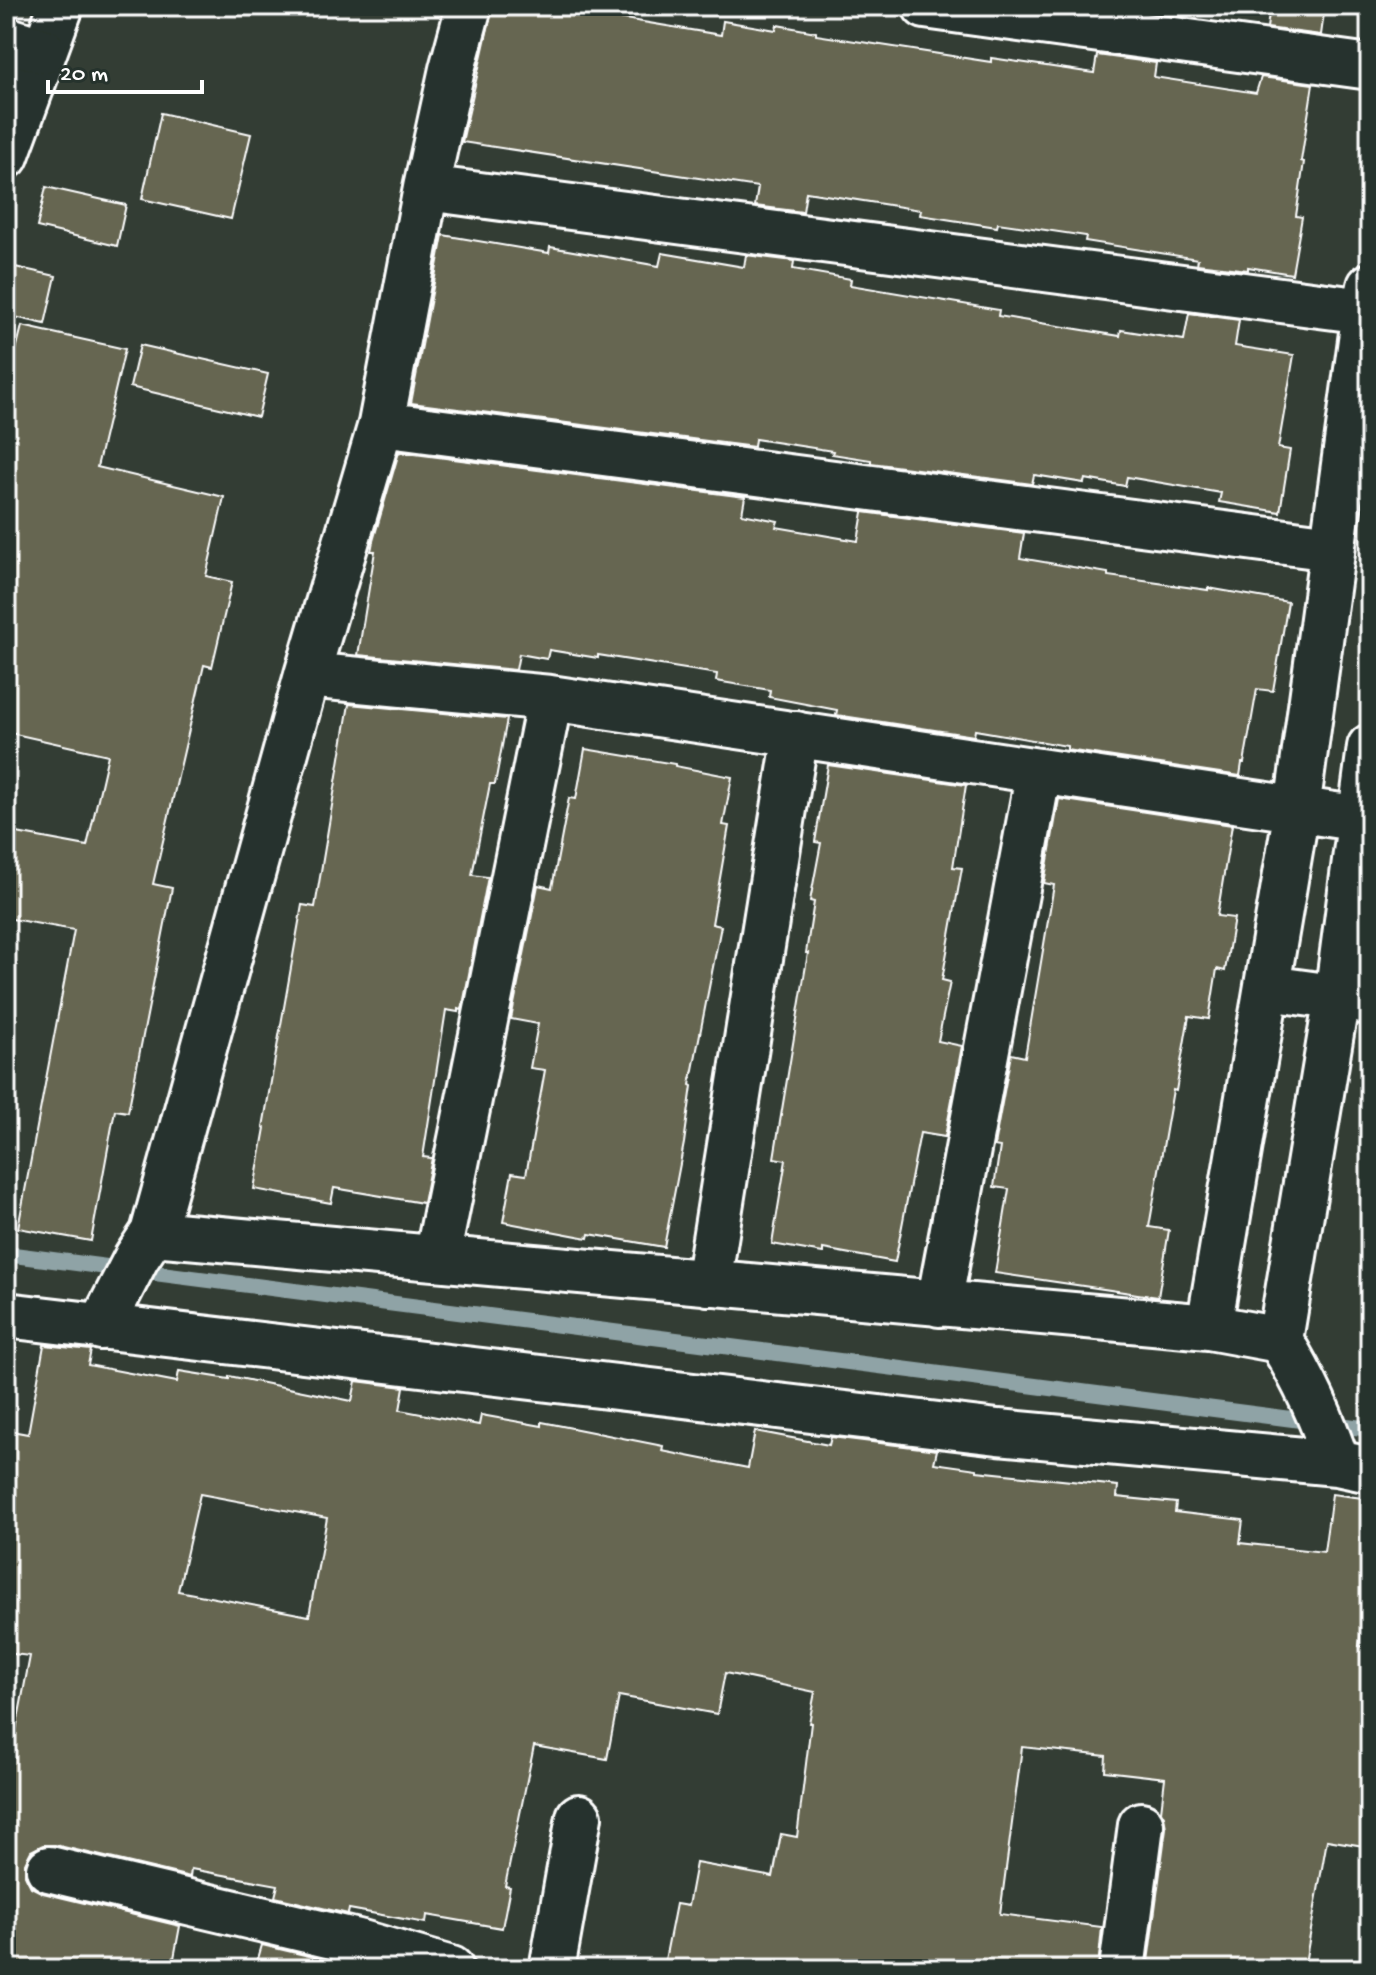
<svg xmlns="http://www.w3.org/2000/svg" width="1376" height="1975" font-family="'Gochi Hand',sans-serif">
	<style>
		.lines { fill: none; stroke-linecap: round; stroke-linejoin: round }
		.stream { stroke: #8fa3a6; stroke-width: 16 }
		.building { fill: #666651; stroke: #fff; stroke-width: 2; fill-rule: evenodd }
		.minor-casing { stroke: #fff; stroke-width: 50 }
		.highway-casing { stroke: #fff; stroke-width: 50 }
		.minor { stroke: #26332d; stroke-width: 44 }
		.highway { stroke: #26332d; stroke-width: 44 }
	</style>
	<rect width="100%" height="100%" fill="#333d34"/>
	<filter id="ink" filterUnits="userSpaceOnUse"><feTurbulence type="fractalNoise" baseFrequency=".0125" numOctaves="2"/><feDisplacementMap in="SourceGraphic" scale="16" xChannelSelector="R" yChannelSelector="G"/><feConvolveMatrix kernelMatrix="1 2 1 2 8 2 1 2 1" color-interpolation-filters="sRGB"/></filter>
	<g filter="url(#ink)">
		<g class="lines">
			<!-- stream -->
			<path class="stream" d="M6,1254l1364,175"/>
		</g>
		<!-- building -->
		<path class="building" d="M493,6h54l174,29 2,-14 53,9 1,-5 39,7v3l175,27v-4l103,15 3,-18 59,8 -2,14 102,16 5,-16 52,7 -12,77 3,1 -8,54 6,1 -10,57 -44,-7v3l-51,-6 1,-5 -113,-18 1,-5 -88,-13 -1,4 -77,-12 1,-5 -115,-18 -3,20 -48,-6 3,-19 -296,-45z
			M1109,6h57l-2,8z
			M1270,6h55l-4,29 -54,-7z
			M161,113l90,21 -20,85 -89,-20z
			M46,187l80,18 -9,41 -80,-19z
			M443,235l106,18 1,-6 109,19 3,-13 82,14 2,-12 48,6 -1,8 58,10 -1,6 149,25 -1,6 122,20 1,-6 63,10 5,-27 50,7 -4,26 59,9 -16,93 12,2 -10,62 -61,-10 2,-9 -94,-16 -2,9 -40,-7 -1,4 -50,-8 -2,9 -161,-21v-3l-39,-6 1,-3 -78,-12 -1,8 -343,-44z
			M6,265l50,11 -11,48 -39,-9z
			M22,326l103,23 -28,118 127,30 -18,79 26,6 -20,85 -8,-2 -51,219 19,4 -44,224 -13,-2 -24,131 -73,-13 56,-298 -68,-12v-87l81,15 21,-91 -102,-23v-342z
			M140,345l128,29 -10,43 -128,-30z
			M399,452l346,45 -3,17 36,7 -2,6 82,14 5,-29 161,21 -4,25 88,15v3l100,14v-2l80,14 -15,89 -16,-2 -13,74h-2l-2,13 -173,-26v-4l-92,-16 -1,6 -138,-21 1,-5 -68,-13 1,-7 -54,-9 1,-7 -119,-19v3l-49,-8 -2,9 -28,-5 -3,16 -158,-15 17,-104h-4l2,-10z
			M349,704l158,15 -12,65h-5l-18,91 16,2 -26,133 -4,-1v3l-12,-2 -23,147 9,1 -9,45 -89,-15 -3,15 -77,-14 11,-61 -2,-1 39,-222 13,2z
			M585,749l90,15v2l57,11 -9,48 6,1 -17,98 9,2 -31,159 2,1 -8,57 -20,104 -75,-13 -1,4 -85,-16 9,-49 14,2 19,-105 -15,-2 8,-44 -27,-5 27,-134 14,3 17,-90 7,1z
			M828,765l138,20 -13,82 9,1 -20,112 8,2 -12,59 24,5 -17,91 -25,-4 -25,129 -72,-13v4l-51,-9 14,-84 -12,-2 34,-205h-2l8,-51 -4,-1 11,-58 -6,-1z
			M1059,799l173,26 -15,91 17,2 -9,53 -8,-2 -8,50 -20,-3 -13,75 -3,-1 -24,137 20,3 -11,67 -163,-24 14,-84 -15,-2 6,-40 -6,-1 17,-92 14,3 29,-172 -10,-2z
			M44,1345l47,5 -3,15 89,17 2,-11 50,8v-3l123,25 4,-20 48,6 -4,23 79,15 2,-10 61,11v-4l121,24 -1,5 86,17 7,-37 74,14 2,-8 106,13 -3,13 43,6v2l141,15 -1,11 59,6 -1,9 68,8 -3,23 84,9 8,-58 38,5v71l-11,76 11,1v200l-43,-7 -23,129h-157l19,-141 -2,-12 -3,-5 4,-33 -60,-7 1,-15 -84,-9 -22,167 102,13 -4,42h-413l-21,-4 12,-61 12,2 8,-43 77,14 8,-43 16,3 14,-114h-2l6,-31 -90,-19 -8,41 -98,-18 -12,63 -73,-13 -29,140 5,1 -8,41 -75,-13 -1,8 -77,-14 -1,5 -73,-17 3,-12 -87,-16 -1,8 -135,-32h-12l-12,6 -6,12v12l6,12 12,6 137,33 -8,43h-166v-187l24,-126 -24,-3v-223l22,4zM200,1494l127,24 -18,98 -131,-25z
			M262,1945l77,18 -1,6h-83z"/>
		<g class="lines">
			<!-- minor casing -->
			<g class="minor-casing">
				<path id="minor" d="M925,6l445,61
					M6,156l55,-150
					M426,188l939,123
					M381,424l951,124
					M307,675l243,23 811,121
					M1268,988l102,14
					M153,1233l1056,94 71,13
					M437,1258l113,-560
					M708,1283l88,-549
					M939,1304l100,-533
					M6,1315l992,117 339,31 33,7
					M101,1327l36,-70 16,-24 154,-558 74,-251 45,-236 26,-119 17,-63
					M1209,1327l88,-518 68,-498 5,-25
					M1337,1463c-14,-43 -33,-84 -57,-123l57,-343 33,-250
					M49,1869l309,73 93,27
					M552,1969l27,-152
					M1122,1969l19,-144"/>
			</g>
			<!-- highway casing -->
			<g class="highway-casing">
				<path id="highway" d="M6,39l38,12"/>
			</g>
			<!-- minor -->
			<use href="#minor" class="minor"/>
			<!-- highway -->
			<use href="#highway" class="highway"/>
		</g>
	</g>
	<!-- margin -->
	<rect width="1376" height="1975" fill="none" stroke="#26332d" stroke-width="32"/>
	<rect x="16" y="16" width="1344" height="1943" fill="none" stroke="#fff" stroke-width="3" filter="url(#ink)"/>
	<!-- scale -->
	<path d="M48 80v12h154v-12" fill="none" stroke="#ffffff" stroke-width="4"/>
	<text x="60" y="80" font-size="24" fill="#ffffff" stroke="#26332d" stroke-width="6" paint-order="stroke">20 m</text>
</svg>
